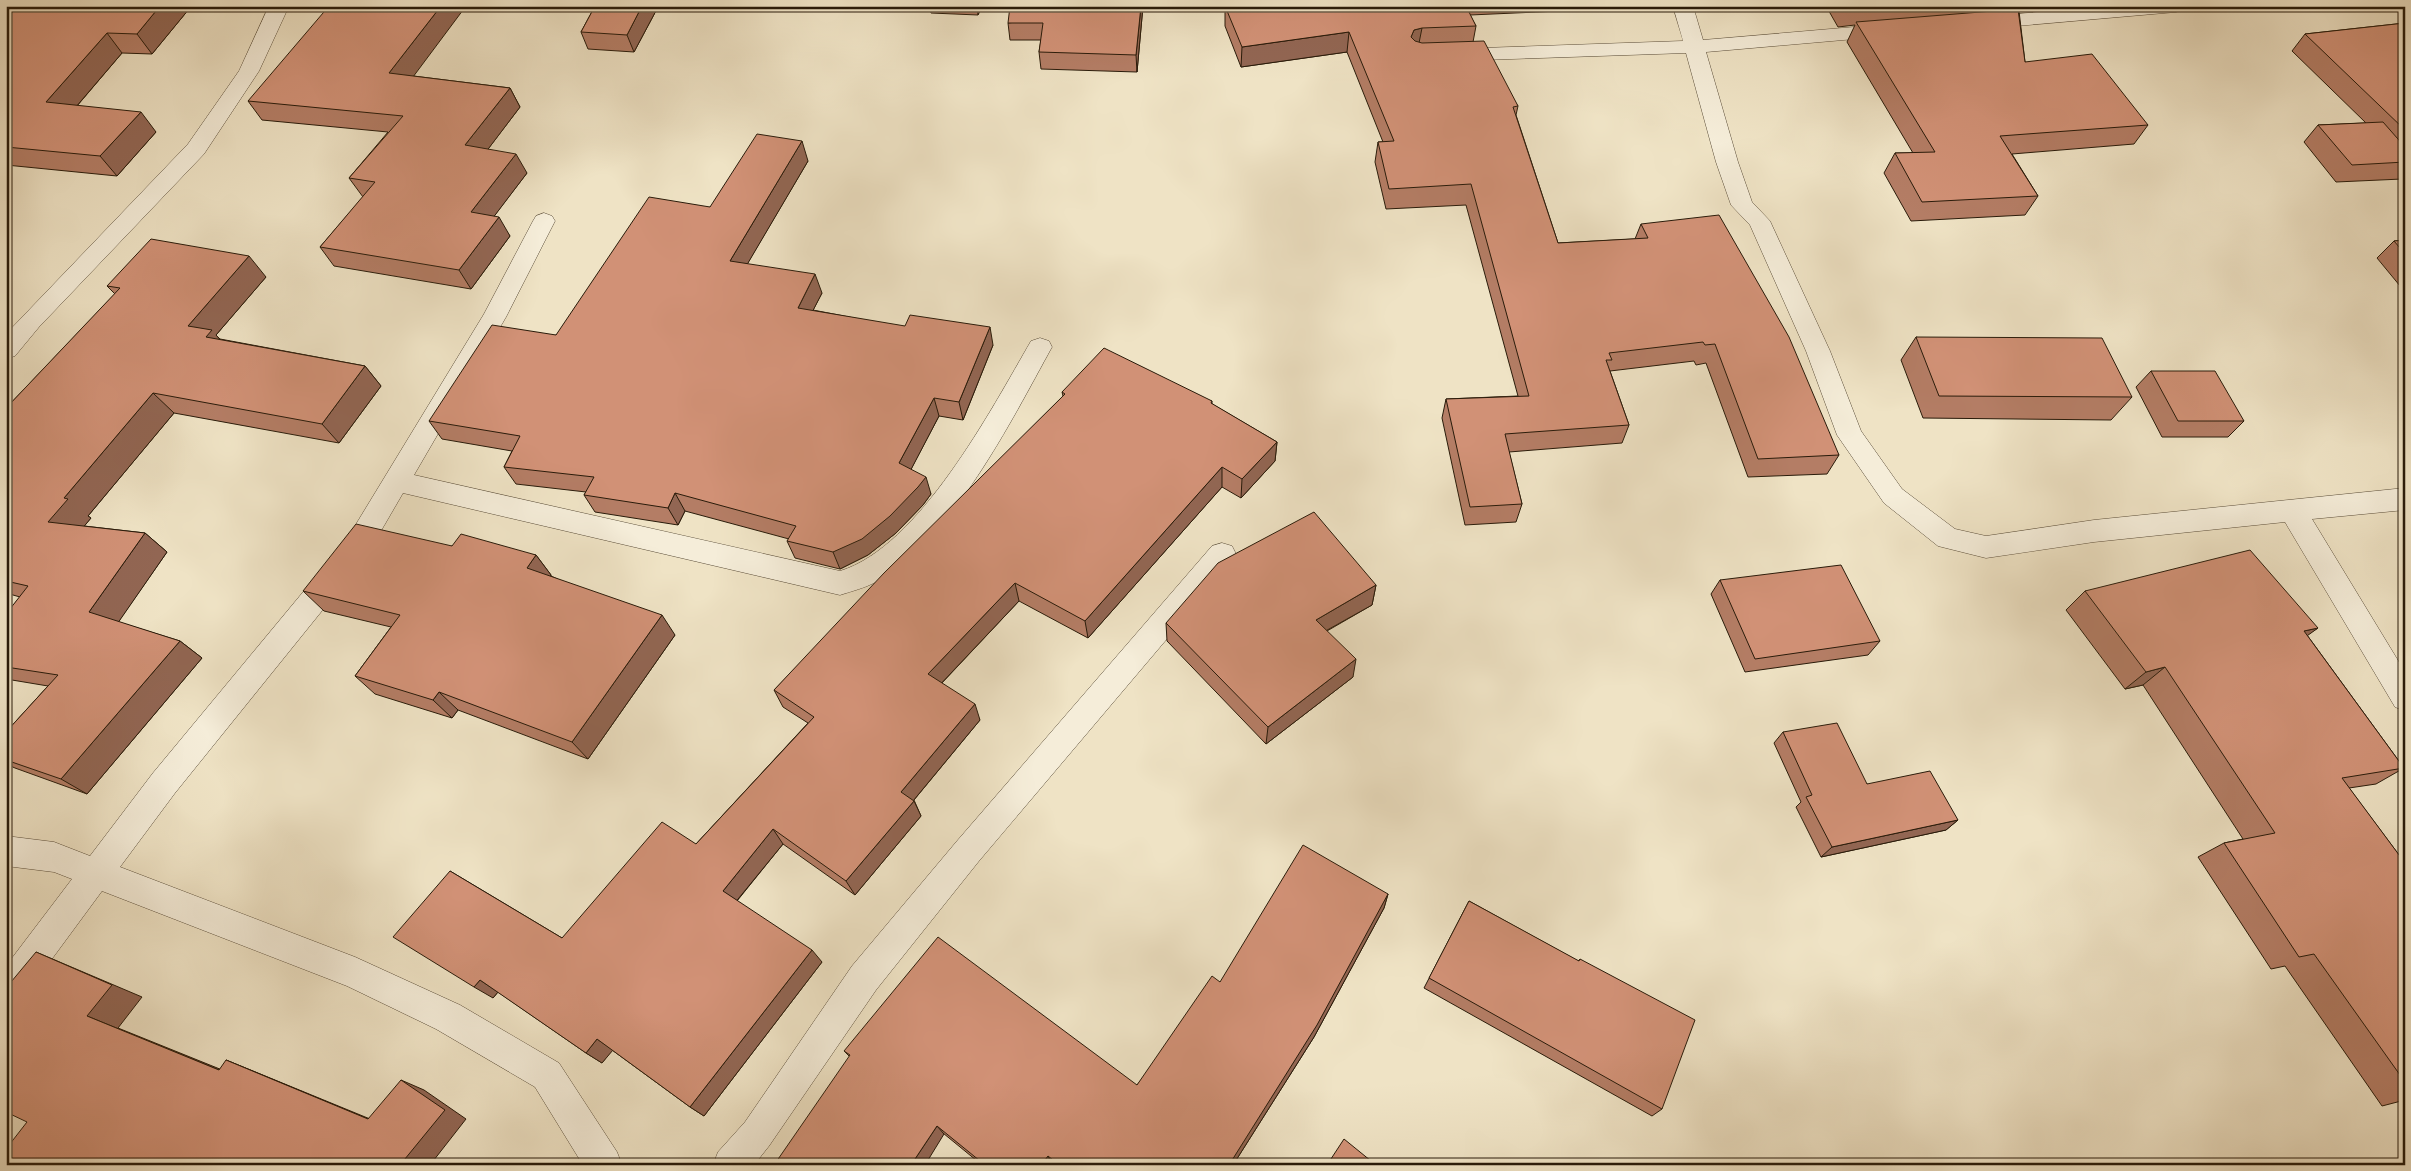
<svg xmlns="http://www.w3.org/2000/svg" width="2411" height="1171" font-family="'IM FELL English',serif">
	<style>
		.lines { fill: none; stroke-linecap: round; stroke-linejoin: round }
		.minor-casing { stroke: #5a4d39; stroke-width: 1 }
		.minor { fill: #f5edd9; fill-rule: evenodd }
		.wall { fill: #b47d65; stroke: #291b0a }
		.shaded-wall { fill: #926653; stroke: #291b0a }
		.building { fill: #d19176; stroke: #291b0a }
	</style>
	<rect width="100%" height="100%" fill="#efe3c5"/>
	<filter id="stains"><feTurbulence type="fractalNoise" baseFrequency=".004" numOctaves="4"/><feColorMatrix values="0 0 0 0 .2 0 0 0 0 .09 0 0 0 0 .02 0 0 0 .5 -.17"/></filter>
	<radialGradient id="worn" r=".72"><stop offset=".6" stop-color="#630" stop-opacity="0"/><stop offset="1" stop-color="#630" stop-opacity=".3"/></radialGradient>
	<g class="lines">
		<!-- minor casing -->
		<g class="minor-casing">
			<path id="minor" d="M269,6h20l-30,65 -55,83 -165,173 -24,29 -9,3v-25l182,-190 51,-73z
				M1673,6h20l10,34 186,-16 7,2 3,4 -3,4 -7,2 -183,16 32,110 14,40 18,19 60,130 31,80 41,58 53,40 31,7 108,-16 311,-32v22l-93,9 93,153v39l-10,-4 -110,-185 -191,20 -108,16 -48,-12 -54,-43 -47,-68 -31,-84 -56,-126 -19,-20 -15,-43 -30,-109 -233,8 -7,-2 -3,-4 3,-4 7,-2 230,-8z
				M2106,6h80l-3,4 -7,2 -194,17 -7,-2 -3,-4 3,-4 7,-2z
				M544,213l8,3 3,5 -49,96 -92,158 426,96c79,-24 151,-161 191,-230l9,-3 9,3 3,6c-42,76 -99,191 -176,235 -11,6 -24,9 -36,13l-437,-102 -36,62 -192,238 -55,74 235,90 105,48 99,58 58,89 5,13h-39l-48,-78 -99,-58 -89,-43 -245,-95 -84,114 -12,4v-43l66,-87 -18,-7 -48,-6v-30l48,6 36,14 63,-83 194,-234 137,-225 49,-93 3,-5z
				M1222,543l10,3 4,8 -4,8 -253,299 -103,129 -107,156 -15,19h-41l5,-13 27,-30 107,-156 105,-125 255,-295z"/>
		</g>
		<!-- minor -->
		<use href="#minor" class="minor"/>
	</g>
	<!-- wall -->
	<path class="wall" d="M6,6h194l-1,2 -10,1 -37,45 -30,-1 -45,53 79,26 -39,44 -111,-11z
		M595,6h63v1l-24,45 -46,-3 -7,-17z
		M926,6h56l-4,9 -47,-2 -2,-7z
		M1143,6l-6,66 -96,-3 -2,-17 2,-12h-31l-2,-17z
		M1225,6h358l-1,4 -112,5 6,11 -3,16 45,64 -2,9 42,128 77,-4 6,-15 198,231 -12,19 -79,3 -42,-114 -10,2 -2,-4 -84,10 19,54 -7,18 -113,9 13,52 -6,18 -51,3 -23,-107 4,-19 72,-3 -52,-191 -80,4 -11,-47 3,-20h5l-36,-90 -106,15 -16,-41z
		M1826,6h246l-53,5 6,51 123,63 -14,19 -122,10 26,42 -13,19 -114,6 -27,-48 11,-20h18l-66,-111 8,-17 -17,2z
		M2405,23v153l-3,3 -66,3 -32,-40 14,-17 48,-2 -74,-72 13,-17z
		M413,76l97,12 10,19 -32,42 39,24 -33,43 16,20 -39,53 -137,-23 -14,-19 43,-50 -14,-19 39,-46 -126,-12 -14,-19z
		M808,161l-61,103 75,29 -9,17 180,35 -30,75 -24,-4 -28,53 20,25 -8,11 -27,28 -28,22 -28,14 -45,-11 -8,-17 2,-2 -104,-28 -7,14 -83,-13 -11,-17 2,-3 -70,-8 -12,-17 8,-16 -70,-12 -13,-18 127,-86 154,-128z
		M2405,240v52l-28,-34 17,-17z
		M266,277l-50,58 4,4 145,27 16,20 -42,57 -165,-30 -86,103 3,2 -7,8 61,7 22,19 -49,70 62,19 22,17 -115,136 -72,-26 -9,-4v-32l42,-46 -42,-7v-65l14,-17 -14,-4v-188l2,1 107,-112 -8,-8z
		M1916,337l216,60 -21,23 -188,-2 -22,-58z
		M2151,371l93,50 -16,16h-66l-26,-50z
		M1062,392l150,9v3l65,38 -2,19 -34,37 -19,-11 -134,151 -69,-37 -77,82 38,37 -66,80 7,16 -66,79 -72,-51 -46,57 85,61 -118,154 -14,-9 -78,-57 -10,13 -16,-10 -88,-61 -5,6 -43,-127 112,67 134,-94 112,-121 -25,-16 -9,-17 289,-294z
		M452,546l84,9 15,20v1l124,59 -87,124 -130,-49 -6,8 -77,-24 -20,-18 36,-49 -67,-16 -21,-20z
		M1720,580l160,61 -12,14 -123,17 -34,-78z
		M1376,585l-4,20 -45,26 26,46 -87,67 -99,-103 -1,-18z
		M2085,591l233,37 -11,7 97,133 -28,16 -27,4 56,75v237l-23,6 -97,-140 -14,3 -73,-112 26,-14 19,-4 -100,-154 -18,4 -59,-79z
		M1783,732l84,52 91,36 -12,10 -125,27 -25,-50 5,-5 -27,-59z
		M1388,894l-4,14 -70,129 -81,128h-179l-2,-1 -1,1h-69l-133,-109 -5,-5 293,34 83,-103z
		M1469,901l109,60 2,-2 82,150 -10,7 -228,-128z"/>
	<!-- shaded-wall -->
	<path class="shaded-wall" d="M160,6h27l2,3 -37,45 -15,-20z
		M441,6h25l-65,87 -12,-20z
		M642,6l16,1 -24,45 -7,-17z
		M977,6h5l-4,9z
		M1141,6h2l-6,66 -1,-17z
		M2060,6h12l-13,2z
		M1422,28l-4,20 -7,-11 3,-7z
		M1349,32l-2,20 -106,15 1,-20z
		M107,33l15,20 -59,69 -17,-20z
		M510,88l10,19 -44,58 -11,-20z
		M141,112l15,20 -39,44 -17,-20z
		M802,141l6,20 -70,119 -8,-19z
		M516,154l11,19 -44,58 -12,-19z
		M499,217l11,19 -39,53 -12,-19z
		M249,256l17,21 -50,58 14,16 -42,-25z
		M815,274l7,19 -17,33 -7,-18z
		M990,327l3,18 -30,75 -4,-18z
		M365,366l16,20 -42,57 -17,-19z
		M153,393l21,20 -86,103 3,2 -19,23 -24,-19 16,-24z
		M934,398l5,18 -34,65 -6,-18z
		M1277,442l-2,19 -34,37 1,-19z
		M1222,467v20l-134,151 -3,-17z
		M926,477l5,17 -8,11 -27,28 -28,22 -28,14 -7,-17z
		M675,493l10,18 -7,14 -10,-17z
		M145,533l22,19 -54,78 -24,-18z
		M536,555l15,20 -8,13 -16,-20z
		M1015,583l4,18 -85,90 -6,-17z
		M1376,585l-4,20 -59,33 3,-18z
		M662,615l13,20 -87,124 -16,-17z
		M2318,628l-25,18 11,-15z
		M180,641l22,17 -115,136 -26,-15z
		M1356,659l-3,18 -87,67 2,-17z
		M2165,667l-22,18 -18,4 21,-17z
		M439,692l19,18 -6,8 -19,-18z
		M975,704l5,16 -72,87 -7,-15z
		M914,801l7,15 -66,79 -9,-14z
		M1958,820l-12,10 -125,27 11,-10z
		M773,829l10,15 -49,60 -11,-13z
		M1388,894l-4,14 -70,129 -81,128h-4z
		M812,950l10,12 -118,154 -14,-9z
		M36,952l106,45 -24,31 129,52 -28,-10 -132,-54z
		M480,980l18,12 -5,6 -19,-11z
		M597,1039l16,11 -11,13 -16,-10z
		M226,1060l27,11 139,57 -24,-9z
		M401,1080l23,10 42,29 -36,46h-30z
		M937,1126l7,8 -19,31h-14z
		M1048,1156l4,8 -1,1h-10z"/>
	<!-- building -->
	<path class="building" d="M6,6h154l-23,28 -30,-1 -61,69 95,10 -41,44 -94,-9z
		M329,6h112l-52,67 121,15 -45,57 51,9 -45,58 28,5 -40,53 -139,-23 55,-65 -26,-4 54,-62 -155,-15z
		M595,6h47l-15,29 -46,-3z
		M1010,6h131l-5,49 -97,-3 4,-29h-35z
		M1225,6h241l10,20 -54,2 -8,2 -3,7 4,4 7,2 62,-2 34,65 -5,1 45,136 90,-5 -7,-14 78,-9 70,122 50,118 -81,4 -43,-115 -10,1 -2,-3 -94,11 3,7h-6l23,65 -124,9 17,70 -52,3 -24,-108 83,-3 -58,-212 -82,5 -11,-47 16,-1 -45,-109 -107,15z
		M1843,6h47l-45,4z
		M2018,9l7,53 67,-8 56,71 -148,11 38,60 -116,6 -27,-49 40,-1 -79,-130z
		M2405,23v107l-100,-96z
		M2383,122l22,25v15l-53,3 -34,-40z
		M757,134l45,7 -72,120 85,13 -17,34 107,18 5,-11 80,12 -31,75 -25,-4 -35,65 27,14 -8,10 -28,29 -28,23 -29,13 -46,-11 9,-15 -121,-33 -7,15 -84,-13 10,-18 -90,-10 16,-31 -91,-15 63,-96 64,10 93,-138 61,10z
		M151,239l98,17 -61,70 24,4 -6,7 159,29 -43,58 -169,-31 -89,105 4,1 -20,23 97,11 -56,79 91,29 -119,138 -55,-19v-28l52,-57 -52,-8v-53l22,-28 -22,-5v-176l2,1 112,-118 -13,-2z
		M2405,240v14l-11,-13z
		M1916,337l186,1 30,59 -193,-1z
		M1104,348l108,53 -1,2 66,39 -35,37 -20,-12 -137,154 -70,-38 -87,91 47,30 -74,88 13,9 -68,80 -73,-52 -50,62 89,59 -122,157 -93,-68 -11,14 -106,-73 -6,7 -81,-50 57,-66 112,67 100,-116 34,22 118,-127 -40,-27 110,-117 181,-179 -3,-2z
		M2151,371h64l29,50h-66z
		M1314,512l62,73 -60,35 40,39 -88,68 -102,-104 52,-60z
		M356,524l96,22 9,-12 75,21 -9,13 135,47 -90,127 -133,-50 -6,8 -78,-24 45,-61 -97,-24z
		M2250,550l68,78 -14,3 100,137 -62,10 63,85v219l-91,-128 -15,3 -75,-114 51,-10 -110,-166 -19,5 -61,-81z
		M1841,565l39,76 -125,18 -35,-79z
		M1837,723l30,61 63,-13 28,49 -126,27 -26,-50 6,-2 -29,-63z
		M1303,845l85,49 -71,131 -88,140h-170l-11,-9 -7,9h-56l-48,-39 -26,39h-137l76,-110 -6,-4 94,-114 199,148 75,-109 8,6z
		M1469,901l110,60 1,-2 115,61 -33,89 -233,-131z
		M36,952l76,33 -25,31 132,54 7,-10 142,59 33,-39 44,30 -45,55h-394v-16l21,-27 -21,-10v-124z
		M1344,1139l32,26h-49z"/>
	<!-- margin -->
	<rect width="2411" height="1171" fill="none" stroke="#efe3c5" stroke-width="25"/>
	<rect x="8" y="8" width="2396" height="1156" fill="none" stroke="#291b0a" stroke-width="2.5"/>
	<rect x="12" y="12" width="2386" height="1146" fill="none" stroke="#291b0a"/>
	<rect width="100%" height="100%" filter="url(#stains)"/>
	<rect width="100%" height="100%" fill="url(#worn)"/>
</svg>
